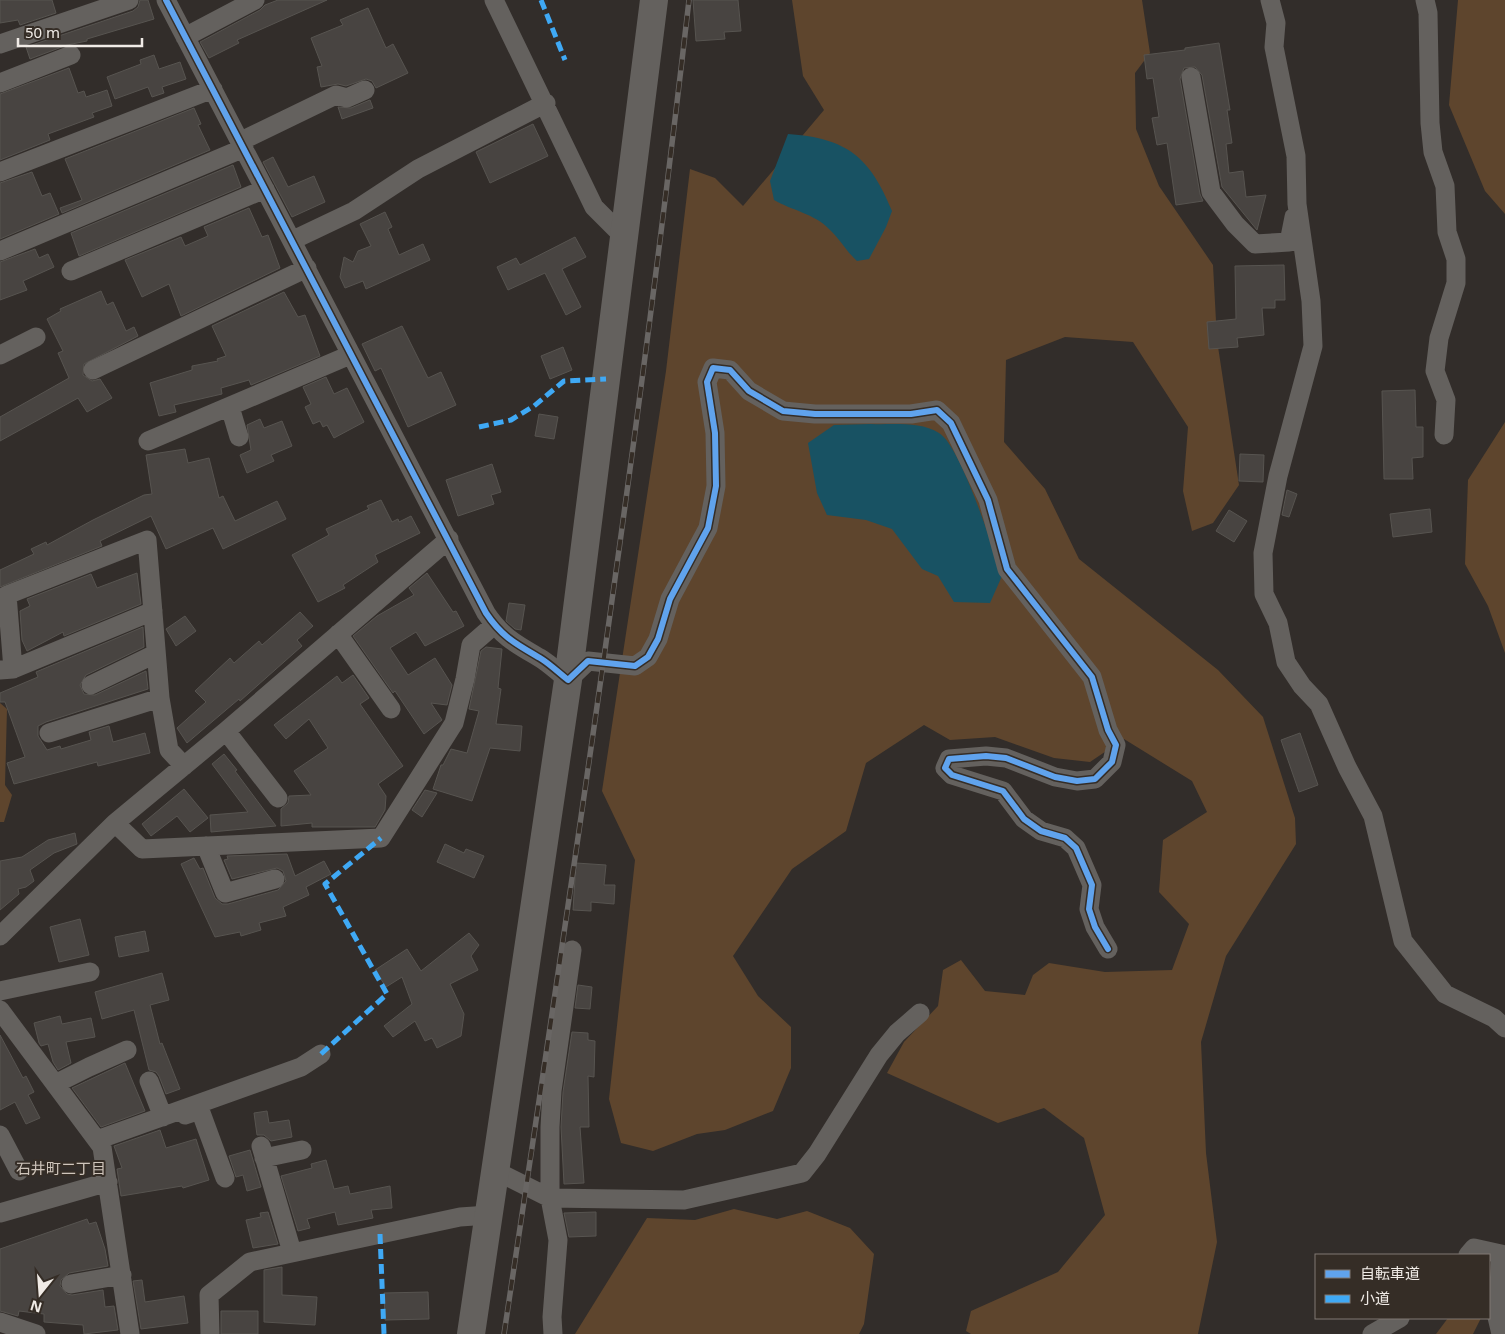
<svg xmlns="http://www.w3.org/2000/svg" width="1505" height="1334" font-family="'Noto Sans','Noto Sans JP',sans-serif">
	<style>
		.green { fill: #5e452d }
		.water { fill: #185263 }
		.building { fill: #484441; stroke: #575450 }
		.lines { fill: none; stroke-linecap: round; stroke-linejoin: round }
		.street { stroke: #64615e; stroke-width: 19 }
		.secondary { stroke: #64615e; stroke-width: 28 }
		.rail-casing { stroke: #696664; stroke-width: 5.5 }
		.rail { stroke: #352d26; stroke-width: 4; stroke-dasharray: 11; stroke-linecap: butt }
		.quiet { stroke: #3fa9f5; stroke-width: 5; stroke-dasharray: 10 5; stroke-linecap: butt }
		.cycleway-casing { stroke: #352d26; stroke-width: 9 }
		.cycleway { stroke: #60a3ed; stroke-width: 6 }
		.labels { text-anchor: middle; stroke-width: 4; stroke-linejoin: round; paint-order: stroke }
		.neighbourhood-label { font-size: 15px; fill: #cfc5bb; stroke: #352d26 }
	</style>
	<rect width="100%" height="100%" fill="#322d2a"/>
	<!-- green -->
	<path class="green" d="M792,0h350l8,53 -15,20 1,56 23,57 54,79 4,75 22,145 -26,38 -21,8 -9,-40 5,-64 -55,-85 -68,-5 -59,23 -2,82 41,47 34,70 139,111 45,47 32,101 1,26 -70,112 -25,86 5,111 11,89 -19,92h-227l-5,-3 5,-20 87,-39 47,-57 -21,-77 -40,-30 -46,15 -111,-50 17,-31 34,-36 5,-36 18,-10 24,31 40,4 8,-20 16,-12 56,9 67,-2 17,-46 -30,-32 4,-52 44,-28 -15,-31 -68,-42 -34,23 -36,-4 -59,-21 -45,3 -26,-15 -58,38 -20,68 -54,38 -59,87 25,40 33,31v41l-18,43 -48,19 -28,4 -44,17 -32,-8 -12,-44 26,-239 -33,-69 64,-420 24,-202 25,9 28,28 81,-96 -21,-34z
		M1458,0h47v214l-20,-23 -36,-86z
		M1505,422v231l-17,-47 -23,-42 3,-84z
		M0,703l7,6 -2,76 7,10 -8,27h-4z
		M734,1209l43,10 30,-8 43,17 24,26 -10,70 -5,10h-284l72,-116 48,2z
		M1448,1318h33l-8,16h-37z"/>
	<!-- water -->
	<path class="water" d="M788,134c59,4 82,23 104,77l-6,16 -17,32 -12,2c-11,-10 -17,-22 -28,-32 -14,-15 -38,-19 -55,-29l-4,-19z
		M871,424c21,1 49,-3 68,9 22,13 54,116 63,143l-12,27 -36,-1 -16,-26 -16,-7 -30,-40 -26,-9 -39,-5 -10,-22 -9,-50 26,-18z"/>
	<!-- building -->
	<path class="building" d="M0,0h52l4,13 -36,12 -2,-5 -18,3z
		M140,0h8l6,19 -67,20v2l-20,4 -37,14 -4,-12 107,-36 5,-4z
		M278,0h49l-90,40 2,3 -30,15 -9,-16 60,-32 5,-5z
		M693,0h45l3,31 -17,1 1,7 -29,2z
		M368,8l18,40 7,-4 15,29 -32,15 -4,-7 -6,-2 -20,7 -8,-2 -17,3 -4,-20 5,-1 -11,-28 32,-13 -3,-5z
		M1219,43l11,67h-3l5,33 -6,1 3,29 14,-2 3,26 20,-2 -9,35 -35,-43 -20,-112 -7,-8 -11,1 -4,11 20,115 3,7 -27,4 -9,-62 -10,2 -5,-27 7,-1 -6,-39 -6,1 -3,-24 41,-5v-2z
		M154,55l5,14 21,-7 6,17 -24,8 2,6 -12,4 -4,-10 -33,12 -8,-22 34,-13 -1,-4z
		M69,68l9,25 6,-2 2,6 21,-7 5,16 -20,7 2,4 -46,17 2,6 -50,20v-66z
		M370,100l3,8 -31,11 -4,-12 13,1z
		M194,108l7,16 -3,1 12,25 -148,63 -2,-5 22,-8 -17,-41z
		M533,124l15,32 -58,27 -14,-31z
		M273,157l15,30 26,-11 11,26 -33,15 -29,-55z
		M233,165l8,22 -162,69 -8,-23z
		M32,172l10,24 8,-3 9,21 -59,25v-56z
		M249,208l13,29 6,-2 12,33 -99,48 -12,-32 -27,13 -17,-37 56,-23 4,9 23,-10 -4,-9z
		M385,212l7,15 -4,2 11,26 24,-11 7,16 -64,29 -3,-8 -18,7 -5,-11 4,-20 9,5 5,-11 13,-5 -11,-22z
		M575,237l11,20 -24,12 19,38 -15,8 -21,-42 -37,17 -11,-23 19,-9 4,7z
		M35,249l4,9 9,-4 6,13 -31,14 4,9 -27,10v-38z
		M1284,265l1,35h-10v8h-13l2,27 -27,3 1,9 -29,2 -2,-27 29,-3 -1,-53z
		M101,291l6,14 6,-3 13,29 8,-4 4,9 -54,28 -1,11 9,6 8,-2 12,19 -25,14 -9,-14 -78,43v-24l69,-39 -11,-25 5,-2 -16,-32 14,-8 -1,-2z
		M284,292l14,25 7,-2 15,41 -69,29 -2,-5 -28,8 1,6 -48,11 2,7 -17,4 -9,-33 42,-13v-4l26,-5 -1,-2 9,-3 -14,-30z
		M402,326l26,52 13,-6 15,33 -48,22 -27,-59 -6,3 -13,-27z
		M563,347l9,23 -22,9 -9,-23z
		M326,377l8,17 13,-6 17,34 -30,16 -7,-13 -4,2 -3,-6 -7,3 -8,-17 6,-3 -8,-17z
		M1415,390l1,37h7v30l-11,1 1,21h-29l-2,-88z
		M539,414l19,3 -4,22 -19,-3z
		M260,419l4,9 18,-7 10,25 -21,9 3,6 -27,12 -7,-18 11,-5 -4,-25z
		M185,449l3,14 21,-5 10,40 4,-2 12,25 42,-20 9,18 -63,30 -10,-21 -47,21 -15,-33 -51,25 2,5 -102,41v-17l34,-16 -3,-5 15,-7 1,3 46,-25 51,-25 8,-1 -6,-39z
		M1240,454l24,1 -1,27 -24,-1z
		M492,464l9,28 -10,3 3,9 -36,12 -12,-36z
		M1287,490l10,4 -8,23 -7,-2z
		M381,500l11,22 6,-3 1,3 12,-6 9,17 -45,22 3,7 -35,23 2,3 -27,14 -26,-47 37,-20 -3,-6 43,-20 -2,-3z
		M1430,509l2,23 -39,5 -3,-23z
		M1229,510l18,11 -13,21 -18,-11z
		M137,573l4,31 -77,32 -1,-4 -36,19 -5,-11 -2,-29 10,-5 -3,-7 64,-25 6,14z
		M427,573l26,39 3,-1 8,15 -39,20 -9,-14 -26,16 18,27 27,-17 17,27 -5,20 -16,-2 11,17 -18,14 -29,-43 -2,2 -40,-57 24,-20 37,-21 -5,-7z
		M509,603l16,2 -4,25 -6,-1 -9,-8z
		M300,612l13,14 -16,14 5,6 -62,55 -1,-2 -52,44 -10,-15 29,-26 -11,-11 35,-33 4,5 25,-22 3,4z
		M185,616l11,15 -20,15 -10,-17z
		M143,627l1,20 -58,28 -6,10 4,9 11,1 51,-24 2,18 -102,33 -8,4v10l9,14 13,-4 1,3 30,-9 -2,-8 20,-6 4,16 32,-9 5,20 -52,13 -1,-4 -83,22 -7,-21 18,-6 -20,-55h-5v-9l38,-16 -2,-5z
		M486,647l16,2 -4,39 3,1 -5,35 26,2 -2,25 -30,-3 -18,53 -39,-12 8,-24h2l8,-16 16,4 12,-42 -10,-2 12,-58z
		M353,675l16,23 -9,6 43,62 -25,18 8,12 -1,14 -10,17h-63v-4l-31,3v-17l7,-6 1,-7 22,-1 -17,-24 34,-23 -19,-29 -23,20 -12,-14 63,-49 5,7z
		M1300,733l18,52 -19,7 -18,-52z
		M224,754l13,16 -2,1 41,55 -65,6 -1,-17 38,-3 -36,-48z
		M184,789l24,29 -18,14 -13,-16 -26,20 -9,-12z
		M425,790l12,3 -15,24 -10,-7z
		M75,833l2,11 -23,9 -24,17 4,11 -8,6 -8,2 1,5 -19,16v-49l22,-4 26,-17z
		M445,844l19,9 2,-4 18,7 -10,22 -37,-16z
		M287,854l8,22 29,-15 7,13 -25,13 3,8 -26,12 3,9 -27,7 2,7 -20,6 -1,-4 -25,5 -34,-73 13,-6 6,11 3,-1 12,30 7,6h6l50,-14 8,-9 -3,-10 -6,-3 -45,11 -8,-19 4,-1 -1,-3z
		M576,863l30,2 -2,20h11l-1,19 -23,-2v9l-18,-1z
		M80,919l9,36 -30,7 -9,-35z
		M145,931l4,20 -30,6 -4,-20z
		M469,933l10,12 -8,11 7,14 -28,14 14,30 -3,22 -24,12 -5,-10 -7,3 -10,-20 -22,16 -9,-11 28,-22 -10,-27 -16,10 -11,-17 32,-21 14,22z
		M162,973l7,27 -19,5 10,39 2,-1 18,46 -14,5 -7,-18 -3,-4 -7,-2 -15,-60 -32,9 -7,-27z
		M578,985l14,2 -2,22 -15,-1z
		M60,1016l2,8 29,-6 4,19 -29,5 5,21 -13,7 -5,-8 -5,-18 -7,2 -2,-3 -5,-20z
		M572,1032l16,1v7l7,1 -1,36 -6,-1 1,51h-9l4,56 -20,1 -3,-57 2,-35z
		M0,1035l23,43 3,-2 8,16 -6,3 12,23 -14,6 -11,-22 -15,8z
		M125,1063l20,48 -44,16 -29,-39z
		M267,1111l2,12 20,-3 3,17 -21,4 -7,-6h-7l-3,-22z
		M160,1130l6,18 30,-9 13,41 -26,8 -1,-2 -61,10 -4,-27 5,-1 -8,-22z
		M250,1150l11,37 -14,4 -4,-16 -7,2 -7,-21z
		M326,1160l8,29 14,-3 2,8 40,-8 2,22 -21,2 2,8 -35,7 -3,-13 -28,7 3,9 -12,3 -17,-55 31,-8 -1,-4z
		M268,1212l10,32 -25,4 -7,-28 15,-3 -1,-4z
		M596,1212v24l-27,1 -5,-24z
		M87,1219l2,5 7,-2 9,27 3,17 -39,7 -8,7 -1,6 7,8 5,1 31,-5 2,17 9,-1 4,24 -34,4 -1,-9 -39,-3v-8l-25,-3 -1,5 -18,-5v-62z
		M282,1267v28l35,2 -2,28 -51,-3v-52z
		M142,1280l3,22 39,-6 4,27 -47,6 -8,-48z
		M428,1292l1,27 -44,1 -1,-27z
		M221,1311h37v23h-37z"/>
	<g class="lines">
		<!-- street -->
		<path class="street" d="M166,0l320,613c16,24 30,31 54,45 10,6 19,15 28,22l20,-19 47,5 13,-9 10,-18 12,-40 38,-71 8,-42 -1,-53 -8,-51 6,-14 17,2 19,21 34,20 32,3h96l26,-4 14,13 37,77 19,69 85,108 16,53 8,15 -4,17 -17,17 -18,2 -22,-4 -49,-19 -20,-2 -37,3 -4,9 7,7 51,16 21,28 17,12 24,7 11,10 16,37 -3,24 6,18 13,22
			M494,0l100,207 30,30
			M1270,0l6,23 -2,24 22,109 1,48 14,97 2,45 -35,130 -15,77 1,41 14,29 8,39 16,24 17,18 28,63 26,49 30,125 42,53 49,24 11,10
			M1425,0l3,13 2,110 3,29 12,34 2,46 9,27v24l-17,55 -4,33 11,29 -2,35
			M185,37l70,-37
			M0,44l129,-44
			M1191,77l20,115 24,32 20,20 34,-2 5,-25
			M0,83l71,-28
			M241,141l95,-46 11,3 18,-8
			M0,172l213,-83
			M293,240l61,-29 64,-42 128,-66
			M0,251l244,-103
			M71,271l194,-82
			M0,355l36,-18
			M93,370l214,-102
			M230,407l9,30
			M148,441l202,-86
			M338,634l53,75
			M13,669l-6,-74 140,-55 13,158 9,52 15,16
			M0,670l13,-1 140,-58
			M91,685l64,-31
			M226,731l52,67
			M49,733l111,-35
			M115,823l27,26 239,-11 73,-115 11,-44 6,-34 23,-20
			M206,846l19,47 50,-14
			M0,936l115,-113 111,-92 223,-192
			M0,991l90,-19
			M0,1010l102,137 28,187
			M149,1081l14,36
			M55,1084l34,-17 38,-17
			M185,1115l15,-5 25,68
			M0,1135l19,36
			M97,1140l204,-73 20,-13
			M261,1146l31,106
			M264,1158l38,-8
			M496,1171l54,27 134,2 118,-27 15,-19 62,-99 18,-22 23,-20
			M0,1213l108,-31
			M1468,1255l6,-7 27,6 -4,63 4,17
			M71,1284l51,-9
			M0,1322l36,12
			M210,1334l-1,-39 41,-33 210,-45 29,-2
			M553,1334l-1,-17 6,-77 -8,-42v-71l2,-36 20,-141
			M1372,1334l28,-16"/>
		<!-- secondary -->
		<path class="secondary" d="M471,1334l97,-654 86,-680"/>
		<!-- rail casing -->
		<g class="rail-casing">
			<path id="rail" d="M504,1334c67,-444 134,-888 185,-1334"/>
		</g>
		<!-- rail -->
		<use href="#rail" class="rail"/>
		<!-- quiet -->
		<path class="quiet" d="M541,0l24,60
			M479,427l32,-7 23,-14 30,-25 42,-2
			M321,1054l66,-60 -62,-110 56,-46
			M380,1234l4,100"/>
		<!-- cycleway casing -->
		<g class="cycleway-casing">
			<path id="cycleway" d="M166,0l320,613c16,24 30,31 54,45 10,6 19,15 28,22l20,-19 47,5 13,-9 10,-18 12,-40 38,-71 8,-42 -1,-53 -8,-51 6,-14 17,2 19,21 34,20 32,3h96l26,-4 14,13 37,77 19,69 85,108 16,53 8,15 -4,17 -17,17 -18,2 -22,-4 -49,-19 -20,-2 -37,3 -4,9 7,7 51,16 21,28 17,12 24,7 11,10 16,37 -3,24 6,18 13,22"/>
		</g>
		<!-- cycleway -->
		<use href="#cycleway" class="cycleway"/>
	</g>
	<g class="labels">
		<!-- neighbourhood labels -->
		<g class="neighbourhood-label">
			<text x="61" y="1174">石井町二丁目</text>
		</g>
	</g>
	<!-- legend -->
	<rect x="1315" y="1254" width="175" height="65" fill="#352d26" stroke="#807973"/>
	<rect x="1325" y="1270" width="25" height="8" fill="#60a3ed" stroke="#807973"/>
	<text x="1360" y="1279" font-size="15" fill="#f0ebe6">自転車道</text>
	<rect x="1325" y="1295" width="25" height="8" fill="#3fa9f5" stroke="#807973"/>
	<text x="1360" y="1304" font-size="15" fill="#f0ebe6">小道</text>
	<!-- north arrow -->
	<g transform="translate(40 1294) rotate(197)" stroke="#352d26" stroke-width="4" paint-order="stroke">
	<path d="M0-4L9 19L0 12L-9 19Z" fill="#f0ebe6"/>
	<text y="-8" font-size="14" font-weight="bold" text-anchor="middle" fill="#f0ebe6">N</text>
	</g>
	<!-- scale -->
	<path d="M18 38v8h124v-8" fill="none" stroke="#f0ebe6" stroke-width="2.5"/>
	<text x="25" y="38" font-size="15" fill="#f0ebe6" stroke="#352d26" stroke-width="4" paint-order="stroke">50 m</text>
</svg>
